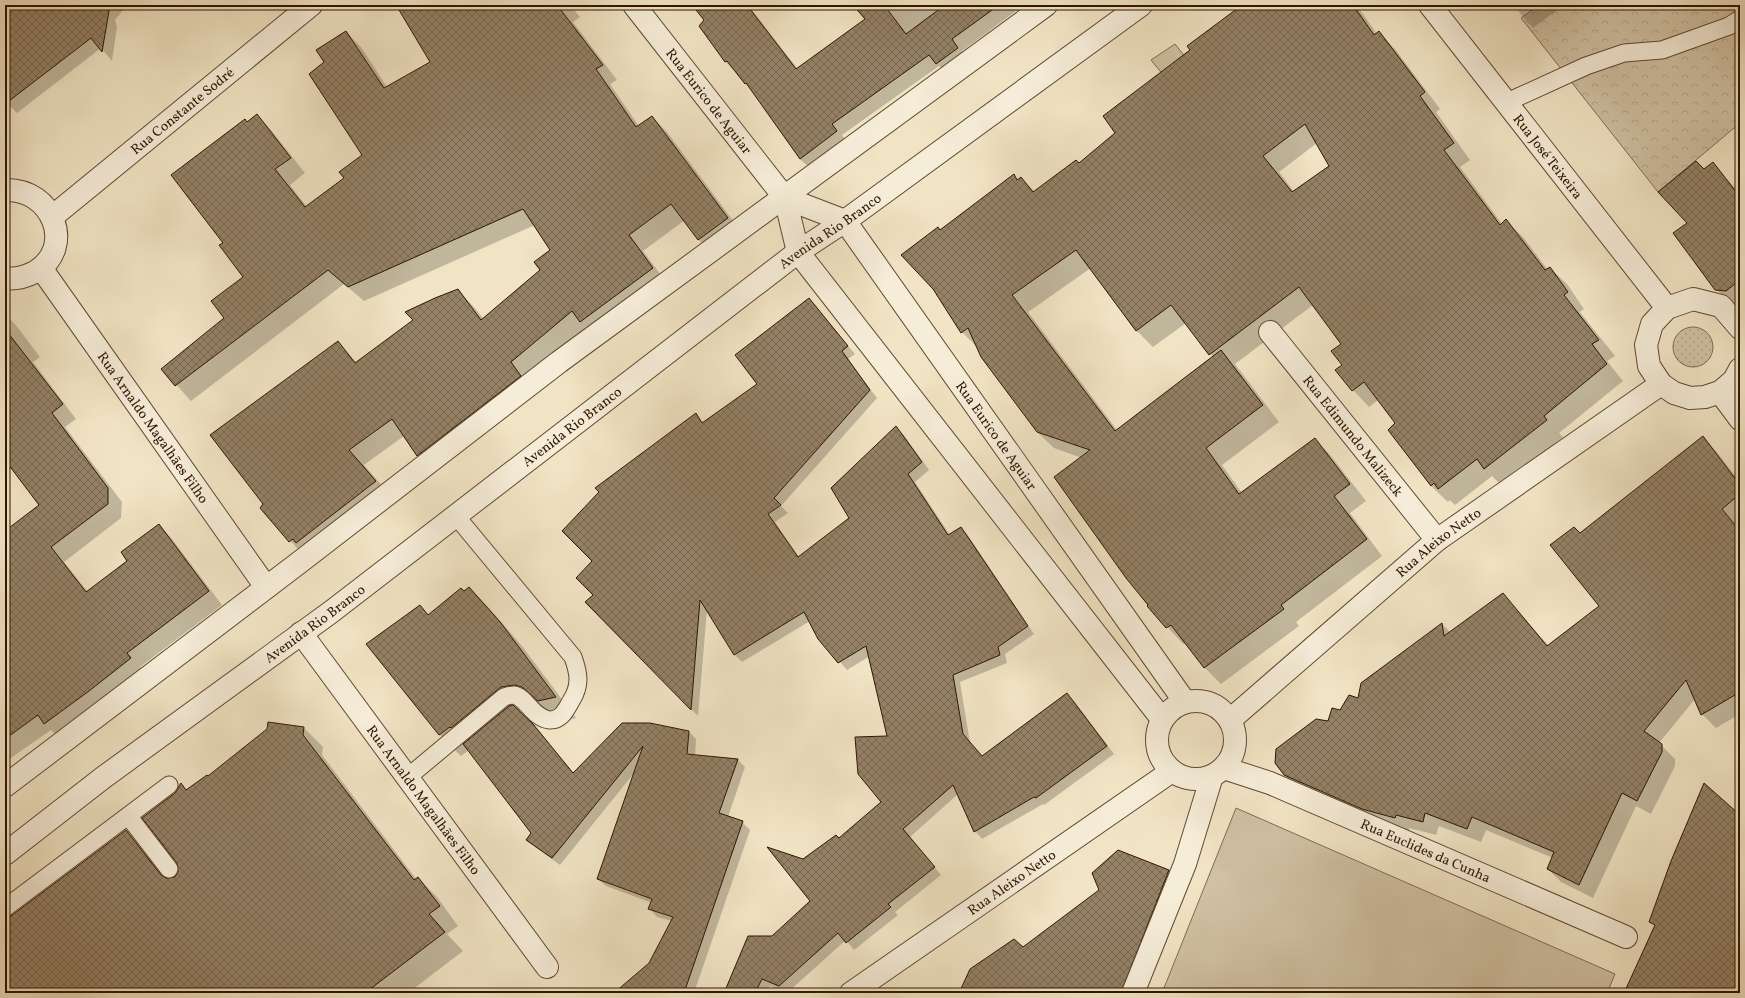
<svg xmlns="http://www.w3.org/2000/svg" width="1745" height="998" font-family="Vollkorn,serif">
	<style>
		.grass { fill: #d0c1a3; stroke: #806b52 }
		.forest { fill: url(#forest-crowns); stroke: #806b52 }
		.garden { fill: url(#garden-dots); stroke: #806b52 }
		.shadow { fill: #0003; fill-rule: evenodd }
		.building { fill: url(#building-cross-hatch); stroke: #2f1500; fill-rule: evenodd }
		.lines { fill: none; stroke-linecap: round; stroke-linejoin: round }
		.service-casing { stroke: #604931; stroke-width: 19 }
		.minor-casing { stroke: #604931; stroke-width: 24 }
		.tertiary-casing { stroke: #604931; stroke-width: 24 }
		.service { stroke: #f6edd9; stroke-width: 17 }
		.minor { stroke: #f6edd9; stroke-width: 22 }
		.tertiary { stroke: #f6edd9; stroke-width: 22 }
		.labels { text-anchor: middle; stroke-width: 3; stroke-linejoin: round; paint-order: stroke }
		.street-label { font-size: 14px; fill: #2f1500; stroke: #f6edd9 }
	</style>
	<defs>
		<pattern id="forest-crowns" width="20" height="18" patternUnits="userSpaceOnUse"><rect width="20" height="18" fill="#d0c1a3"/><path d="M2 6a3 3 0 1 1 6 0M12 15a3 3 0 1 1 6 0" fill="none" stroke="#b3a58b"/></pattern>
		<pattern id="garden-dots" width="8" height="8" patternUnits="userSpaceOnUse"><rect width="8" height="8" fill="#d0c1a3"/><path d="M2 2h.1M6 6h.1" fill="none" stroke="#b3a58b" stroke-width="1.8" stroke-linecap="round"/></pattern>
		<pattern id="building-cross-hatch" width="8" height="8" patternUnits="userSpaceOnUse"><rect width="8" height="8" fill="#948166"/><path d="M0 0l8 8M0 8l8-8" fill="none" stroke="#796852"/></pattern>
	</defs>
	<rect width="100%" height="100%" fill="#f1e4c4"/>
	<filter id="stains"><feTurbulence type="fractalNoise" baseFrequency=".005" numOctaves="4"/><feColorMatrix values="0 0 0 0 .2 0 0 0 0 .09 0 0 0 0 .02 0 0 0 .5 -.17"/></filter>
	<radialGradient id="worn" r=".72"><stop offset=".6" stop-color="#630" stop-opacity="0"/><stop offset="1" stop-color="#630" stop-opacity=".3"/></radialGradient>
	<!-- grass -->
	<path class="grass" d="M1175,44l34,43 -22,17 -36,-44z
		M1236,808l379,166 -8,19h-445z"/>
	<!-- forest -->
	<path class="forest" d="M1539,5h201v118l-82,69 -137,-174z"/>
	<!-- garden -->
	<path class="garden" d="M1673 347a20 20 0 1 1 40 0a20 20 0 1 1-40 0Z"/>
	<!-- shadow -->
	<path class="shadow" d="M5,5h122l-12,15 2,7 -5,34 -11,-13 -84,65 -12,-12z
		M184,5h8l-4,4z
		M398,5h172l10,12 -7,5 44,58 -7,4 29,42 13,-9 15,15 76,102 -29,21 -15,-15 -14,-20 -42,31 24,32 -71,53 -9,-9 -62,50 -92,93 -15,-15 -14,-19 -40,29 27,31 -86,61 -44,-49 4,-4 73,-162 19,21 101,-72 15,15 11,13 58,-49 9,-20 -16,-25 -171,76 -20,-17 -153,117 -29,-32 64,-50 18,-42 -20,-34 23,-120 10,-8 15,16 33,42 -15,12 17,22 38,-29 19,-23 -39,-93 21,-30 15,15 26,40 44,-25z
		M694,5h54l50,64 68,-49 -11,-15h169l-62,46 6,8 -21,15 -8,-8 -97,69 5,7 -36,27 -11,-10 -46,-67 -28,-30 -20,-42z
		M1243,5h117l-2,2 19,27 2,-1 16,16 45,60 -4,3 34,48 -10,7 42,57 4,-3 17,16 25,33 2,-2 17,16 17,25 -4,3 35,44 -8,5 16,20 -64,52 4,4 -62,48 -9,-9 -37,29 -5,-5 -2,2 -17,-16 -42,-56 7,-7 -18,-23 -9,7 -16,-17 -10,-25 -1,-21 -29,-39 -78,59 44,58 -57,43 20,28 73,-54 16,17 35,45 -16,12 32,43 -86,66 3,4 -78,58 -16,-16 -19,-25 -3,1 -35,-38 2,-1 -68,-147 -28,-10 -17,-16 -59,-84 -16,-16 -21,-101 73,-56 4,5 3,-2 14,14 44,-28 38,-31 74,-83zM1317,143l13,23 -36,26 -15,-20zM1091,268l46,63 16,16 33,-24 27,34 -96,73 -89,-118z
		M1513,5h51l-31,23z
		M1713,164l25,27 2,-1v115l-10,-1 -14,-15 -28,-66 16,-53z
		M809,299l46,55 -7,5 29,39 -96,108 7,7 -13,9 24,35 51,-39 46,-90 8,7 25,35 -14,12 35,53 11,-7 7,7 66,99 -29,20 2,9 -47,19 10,61 13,14 84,-63 8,8 39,52 -70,51 -1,-1 -61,35 -7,-8 -17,-37 -48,43 31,38 -46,37 3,3 -44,35 -8,-10 -59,53 -17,-7 -4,7h-41l47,-56 39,-36 -8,-41 37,-21 42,-37 6,-65 -18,-81 -23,14 -28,-32 -9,-17 -68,41 -7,-7 -28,-45 -9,106 -112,-114 9,-7 -2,-34 103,-146 8,8 55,-38z
		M5,314l10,10 25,33 -7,5 43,57 -11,8 57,75 -1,16 -57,44 24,30 40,-31 31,-36 13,14 50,66 -82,62 4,6 -86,64 -7,-7 -46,32v-230l35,-27 -28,-37 -7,5z
		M1702,438l14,13 24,31v37l-5,4 5,6v185l-24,14 -14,-14 -7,-15 -36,44 16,16v7l-24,48 -15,-8 -43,92 -32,-16 -13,-13 5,-11 -67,-28 -5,12 -42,-16 -3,9 -27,-7v3l-33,-9 -77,-33 -14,-14 44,-53 11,-11 19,-12 83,-75 8,8 53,-37 46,51 51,-39 -20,-73z
		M469,588l21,21 32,37 54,72 -16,4 -16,-14 -8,-2 -14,2 -3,3 21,21 33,42 50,-50 66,8 7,7 -1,17 42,3 8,8 -17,50 14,5 8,8 -56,163h-66l-5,-8 27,-22 22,-42 -15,-4 -7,-8 2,-6 -46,-17 -8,-7 36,-106 -74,92 -25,-18 -7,-8 5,-6 -64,-83 -8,6 -21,-21 -73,-90 52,-39 10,10z
		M304,728l19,19 -1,8 95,125 1,-2 19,19 21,29 -11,8 16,17 -55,42h-403v-75l6,-1 115,-86 19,19 22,29 8,-1 4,-5 -3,-79 5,-9 6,5z
		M1740,786v12l-4,-10z
		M1169,871l6,6 -47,116h-168l63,-44z"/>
	<!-- building -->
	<path class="building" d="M5,5h105l-8,47 -11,-14 -86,66z
		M396,5h161l46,60 -7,4 40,58 16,-11 76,102 -30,22 -27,-36 -42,31 24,33 -73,54 -8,-11 -61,51 10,14 -104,80 -25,-37 -43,31 27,31 -80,62 -3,-4 -4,3 -29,-34 3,-4 -53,-69 128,-94 17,22 58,-43 -8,-8 30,-14 23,-9 23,31 59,-50 -6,-8 16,-12 -27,-41 -175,78 -20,-17 -153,116 -14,-17 63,-51 -13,-17 32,-24 -24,-32 4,-2 -52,-68 74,-56 2,3 10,-8 34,44 -16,11 30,38 39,-29 -5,-6 23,-17 -53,-81 15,-12 -8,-12 30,-19 38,57 46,-26z
		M692,5h55l49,64 69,-50 -12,-14h31l22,29 39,-29h54l-47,34 6,9 -22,16 -7,-9 -97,69 5,7 -37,28 -54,-76 -1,1 -18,-23 -2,1 -26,-36 5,-6z
		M1242,5h111l21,30 5,-4 46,61 -5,4 34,47 -10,7 56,75 6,-6 39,51 5,-3 18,25 -4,3 35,45 -7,4 15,20 -63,52 3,4 -63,49 -7,-10 -39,30 -4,-6 -3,3 -43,-56 7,-7 -31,-41 -12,9 -17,-21 7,-5 -11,-14 10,-7 -42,-57 -90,68 -38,-50 -35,26 -60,-81 -64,45 103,136 106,-81 42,55 -57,43 33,46 76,-56 35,46 -16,12 33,43 -86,66 3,4 -80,59 -33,-43 -5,3 -19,-22 1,-1 -22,-27 -72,-101 36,-27 -53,-18 -56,-75 -13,-29 -7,5 -28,-44 -32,-34 37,-28 2,3 74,-56 3,6 4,-3 12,15 43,-32 3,3 36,-30 -12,-17 87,-66 -3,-4zM1305,124l24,42 -37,26 -29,-36z
		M1696,161l8,8 9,-7 27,35v83l-14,11 -11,-1 -42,-57 14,-10 -29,-31z
		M809,298l39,48 -6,5 28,39 -96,108 7,7 -13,9 30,43 51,-39 -18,-30 65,-62 26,36 -14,12 40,61 13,-8 67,99 -30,21 2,8 -47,20 10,59 19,22 85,-63 40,53 -71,52 -2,-1 -60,35 -21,-47 -50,44 32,38 -47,37 3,3 -45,36 -8,-10 -59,53 -17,-7 -7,14h-31l24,-57h24l38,-35 -43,-54 36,12 33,-24 3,3 42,-36 -23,-28 -3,-37 32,-1 -21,-90 -28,17 -20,-24 -14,-27 -70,43 -34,-55 -9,110 -106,-108 8,-7 -17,-17 16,-17 -30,-30 37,-39 -4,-4 101,-75 6,10 55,-39 -22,-29z
		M5,329l58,75 -11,9 56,75v16l-57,43 35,45 41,-31 -6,-9 38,-28 50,67 -82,62 4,5 -42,33 -45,33 -6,-9 -33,24v-208l34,-26 -34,-45z
		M1703,436l37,49v9l-18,15 18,22v161l-39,23 -15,-35 -42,51 18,13v8l-25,49 -15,-8 -43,92 -32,-16 7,-17 -82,-35 -5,12 -42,-16 -2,9 -27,-7 -1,3 -33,-9 -78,-34 -9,-12 1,-14 40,-30 12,2 4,-13 8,2 9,-15 9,3 3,-15 81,-60 2,13 59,-43 44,53 52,-40 -49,-61 24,-18 6,6z
		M469,587l32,36 55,74 -18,4 -16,-14 -8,-2 -13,2 -50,41 -1,-1 -11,8 -73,-91 54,-39 8,10 33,-27 3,3z
		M513,705l20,19 40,49 49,-50h28l39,8 -2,23 51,5 -19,54 24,8 -59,172h-70l35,-30 24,-46 -25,-8 4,-10 -55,-20 46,-133 -91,112 -26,-18 5,-7 -68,-89 46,-38z
		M268,722l36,5 -1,8 111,145 4,-3 22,29 -11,8 16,18 -80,61h-360v-75l6,-2 115,-86 35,45 5,3 9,-1 3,-5 -1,-9 -35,-45 33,-25 6,-10 5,7 21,-15 1,1 59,-47z
		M1704,783l36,32v178h-116l31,-68 -6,-3 22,-61z
		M1118,850l51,20 -48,123h-162l11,-24 44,-30 9,8 76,-57 -7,-17z"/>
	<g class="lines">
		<!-- service casing -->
		<g class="service-casing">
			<path id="service" d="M1505,103l81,-37 38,-13 38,-3 67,-24 11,-7
				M408,777l96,-80c3,-1 7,-2 10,-2 12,2 18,22 35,25 12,1 17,-10 22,-19 10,-16 8,-27 2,-44l-117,-141
				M129,817l40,52
				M5,908l164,-123"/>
		</g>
		<!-- minor casing -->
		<g class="minor-casing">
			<g id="minor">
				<path id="s1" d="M634,5l151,193 13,54 364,467"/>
				<path id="s2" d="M1430,5l237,303"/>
				<path d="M5,190c48,-2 71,58 30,82 -10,5 -19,8 -30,6"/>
				<path id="s3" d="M785,198l60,23 340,481"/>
				<path id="s4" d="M52,217l259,-212"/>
				<path id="s5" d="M41,268l225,319"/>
				<path d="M1740,328l-19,-22 -28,-7 -26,9 -15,16 -6,21 3,21 12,18 13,9 16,5 15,-1 15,-5 14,-12 6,-11"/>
				<path id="s6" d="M1270,332l167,208"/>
				<path d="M1720,392l20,27"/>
				<path id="s7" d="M301,633l246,334"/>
				<circle cx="1196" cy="740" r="39"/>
				<path id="s8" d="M1230,720l207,-180 224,-156"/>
				<path id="s9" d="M1224,768l46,15 356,154"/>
				<path id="s10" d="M851,993l321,-222"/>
				<path d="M1133,993l52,-129 27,-88"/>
			</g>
		</g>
		<!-- tertiary casing -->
		<g class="tertiary-casing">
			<g id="tertiary">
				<path d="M5,786l291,-221 263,-203 487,-357"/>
				<path id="s11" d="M5,854l99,-77 227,-165 467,-360 47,-31 296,-216"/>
			</g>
		</g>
		<!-- service -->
		<use href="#service" class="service"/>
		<!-- minor -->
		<use href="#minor" class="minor"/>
		<!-- tertiary -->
		<use href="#tertiary" class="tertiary"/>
	</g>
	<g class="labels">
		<!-- street labels -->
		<g class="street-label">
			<text dy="5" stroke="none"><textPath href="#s1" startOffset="122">Rua Eurico de Aguiar</textPath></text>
			<text dy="5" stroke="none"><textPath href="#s4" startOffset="168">Rua Constante Sodré</textPath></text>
			<text dy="5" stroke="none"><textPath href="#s2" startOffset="192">Rua José Teixeira</textPath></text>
			<text dy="5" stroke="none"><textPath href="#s11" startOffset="1034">Avenida Rio Branco</textPath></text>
			<text dy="5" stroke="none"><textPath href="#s11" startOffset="710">Avenida Rio Branco</textPath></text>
			<text dy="5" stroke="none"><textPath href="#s5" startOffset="195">Rua Arnaldo Magalhães Filho</textPath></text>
			<text dy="5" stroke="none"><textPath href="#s3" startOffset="327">Rua Eurico de Aguiar</textPath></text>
			<text dy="5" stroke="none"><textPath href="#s6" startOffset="133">Rua Edimundo Malizeck</textPath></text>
			<text dy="5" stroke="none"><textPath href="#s8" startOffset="274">Rua Aleixo Netto</textPath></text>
			<text dy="5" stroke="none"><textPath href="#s11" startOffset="386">Avenida Rio Branco</textPath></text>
			<text dy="5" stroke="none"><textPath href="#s7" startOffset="207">Rua Arnaldo Magalhães Filho</textPath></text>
			<text dy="5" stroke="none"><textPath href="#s9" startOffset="218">Rua Euclides da Cunha</textPath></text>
			<text dy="5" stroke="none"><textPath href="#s10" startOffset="195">Rua Aleixo Netto</textPath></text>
		</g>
	</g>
	<!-- margin -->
	<rect width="1745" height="998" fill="none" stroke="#f1e4c4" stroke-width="20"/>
	<rect x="6" y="6" width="1733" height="986" fill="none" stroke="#2f1500" stroke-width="2"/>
	<rect x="10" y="10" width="1725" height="978" fill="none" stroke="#2f1500"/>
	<rect width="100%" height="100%" filter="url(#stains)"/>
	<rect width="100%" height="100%" fill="url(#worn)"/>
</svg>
